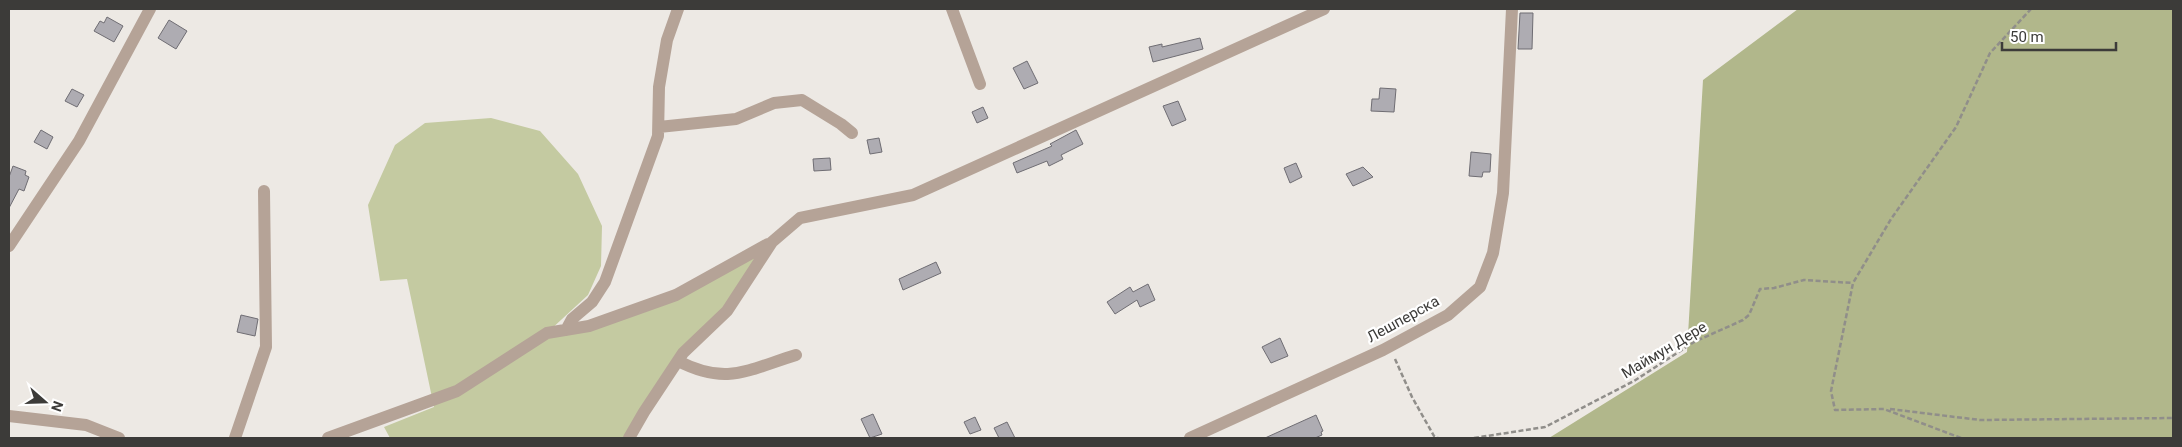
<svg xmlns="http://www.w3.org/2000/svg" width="2182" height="447" font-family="Roboto,sans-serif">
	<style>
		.green { fill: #c4caa1 }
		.forest { fill: #b1b78b }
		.building { fill: #aeacb2; stroke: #6f6d73 }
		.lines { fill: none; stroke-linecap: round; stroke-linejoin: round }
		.path { stroke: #908e8a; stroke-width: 2.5; stroke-dasharray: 5 2.5; stroke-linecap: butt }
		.minor { stroke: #b5a397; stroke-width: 12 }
		.labels { text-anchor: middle; stroke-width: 4.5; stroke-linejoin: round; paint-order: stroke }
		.street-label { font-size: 15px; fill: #3c3b39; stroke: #fff }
	</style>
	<rect width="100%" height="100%" fill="#ede9e4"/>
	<!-- green -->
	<path class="green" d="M491,118l49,13 38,43 24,52 -1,40 -13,29 -40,37 128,-37 96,-53 -45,69 -44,42 -54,85h-239l-6,-11 50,-20 -27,-128 -27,2 -12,-76 27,-60 30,-22z"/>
	<!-- forest -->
	<path class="forest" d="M1798,9h375v429h-624l138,-86 16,-272z"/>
	<!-- building -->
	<path class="building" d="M1520,13h13l-1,36h-14z
		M107,17l16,9 -9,16 -20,-11 6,-10 4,2z
		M169,20l18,11 -11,18 -18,-11z
		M1200,38l3,11 -50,13 -4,-15 13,-3v3z
		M1027,61l11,22 -14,6 -11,-21z
		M1380,88l16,1 -2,23 -23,-1 1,-12h7z
		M72,89l12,6 -7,12 -12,-6z
		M1178,101l8,19 -14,6 -9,-20z
		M983,107l5,11 -11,5 -5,-11z
		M41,130l12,7 -6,12 -13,-7z
		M1076,130l7,14 -22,11 2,4 -14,7 -2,-5 -30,12 -4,-10 39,-17 -2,-2z
		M879,138l3,14 -12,2 -3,-14z
		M1471,152l20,2 -1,18h-7l-1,5 -13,-1z
		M830,158l1,12 -17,1 -1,-12z
		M1296,163l6,14 -12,6 -6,-15z
		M13,166l13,5 -1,4 4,2 -5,14 -5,-2 -10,19v-31z
		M1363,167l10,10 -20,9 -7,-12z
		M936,262l5,11 -38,17 -4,-11z
		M1148,284l7,16 -15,7 -3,-7 -22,14 -8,-12 23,-15 3,5z
		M241,315l17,4 -3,17 -18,-4z
		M1280,338l8,18 -17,7 -9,-16z
		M873,414l9,20 -12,4 -9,-19z
		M1316,415l7,16 -2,1 1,3 -7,3h-50z
		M975,417l6,13 -11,4 -6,-12z
		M1007,422l8,16h-16l-5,-10z"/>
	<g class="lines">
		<!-- path -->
		<path class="path" d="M1395,359l17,38 22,39 4,2
			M1890,409l90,11 193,-2
			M1474,438l71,-11 89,-46 60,-39 49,-22 6,-5 11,-26 14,-1 30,-8 49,3
			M1961,438l-77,-29 -49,1 -4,-19 22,-108 38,-64 65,-92 34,-74 41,-44"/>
		<!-- minor -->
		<path class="minor" d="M952,9l28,75
			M659,127l77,-8 38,-16 28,-3 39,24 11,9
			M9,246l70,-105 71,-132
			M566,330l6,-11 20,-17 13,-20 53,-146 1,-49 8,-47 11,-31
			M678,361c49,25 69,9 118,-6
			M9,416l77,9 33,13
			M235,438l31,-91 -2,-156
			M328,438l129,-47 90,-58 42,-7 87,-31 92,-51
			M629,438l15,-26 39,-59 44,-42 45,-69 28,-24 113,-23 411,-186
			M1190,438l193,-88 65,-35 32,-28 13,-34 10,-60 9,-184"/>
	</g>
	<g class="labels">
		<!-- street labels -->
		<g class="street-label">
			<text transform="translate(1403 319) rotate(-29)" y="5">Лешперска</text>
			<text transform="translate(1664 350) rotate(-31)" y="5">Маймун Дере</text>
		</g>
	</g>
	<!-- border -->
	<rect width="2182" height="447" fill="none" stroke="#3c3b39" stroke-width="20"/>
	<!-- north arrow -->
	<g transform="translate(45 402) rotate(110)" stroke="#ffffff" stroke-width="4" paint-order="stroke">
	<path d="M0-4L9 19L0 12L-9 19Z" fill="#3c3b39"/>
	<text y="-8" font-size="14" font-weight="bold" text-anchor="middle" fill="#3c3b39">N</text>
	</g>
	<!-- scale -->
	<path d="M2002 42v8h114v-8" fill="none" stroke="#3c3b39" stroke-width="2.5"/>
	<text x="2010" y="42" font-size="15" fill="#3c3b39" stroke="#ffffff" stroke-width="4" paint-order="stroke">50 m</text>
</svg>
